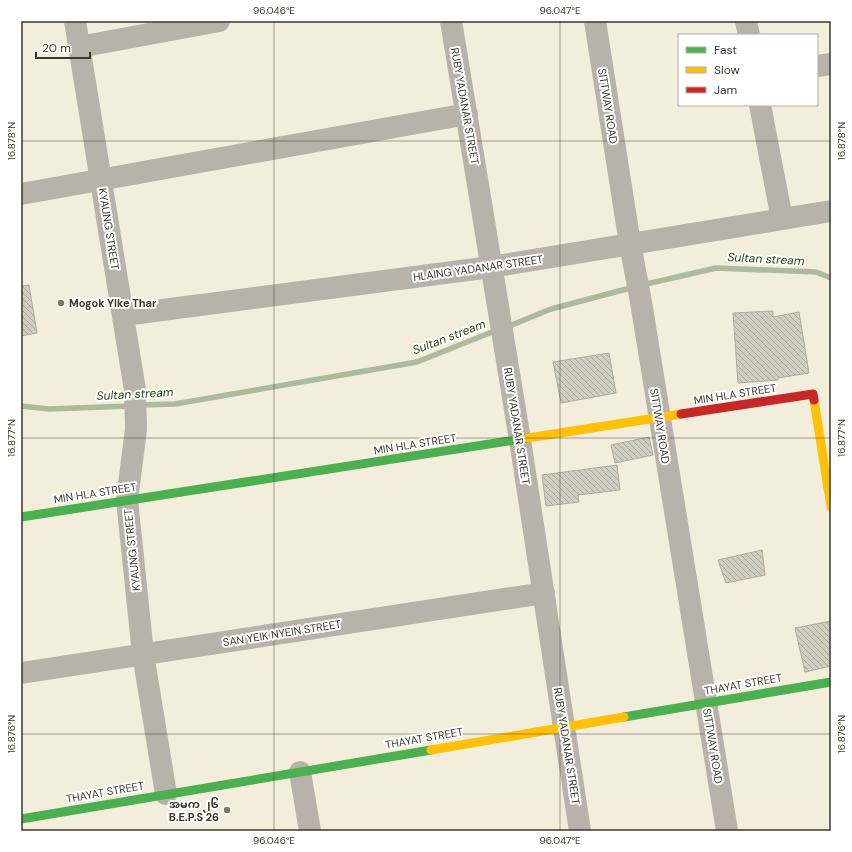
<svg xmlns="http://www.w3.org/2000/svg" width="852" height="852" font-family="'DM Sans','Noto Sans Myanmar',sans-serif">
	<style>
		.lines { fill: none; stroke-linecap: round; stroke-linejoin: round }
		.stream { stroke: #abbb9b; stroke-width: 5.5 }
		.building { fill: url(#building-back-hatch); stroke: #aeac9f }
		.street { stroke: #b8b2aa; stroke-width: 22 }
		.fast { stroke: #4caf50; stroke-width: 9 }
		.slow { stroke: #ffc107; stroke-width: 9 }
		.jam { stroke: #c62828; stroke-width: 9 }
		.ticks { fill: none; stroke: #3b372b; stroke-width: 1; stroke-opacity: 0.45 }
		.poi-dot { fill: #7b7769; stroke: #fff; stroke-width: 1.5 }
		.labels { text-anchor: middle; stroke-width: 4; stroke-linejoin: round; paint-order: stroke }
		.street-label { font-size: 11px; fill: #3b372b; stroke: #fff }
		.poi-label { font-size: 11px; font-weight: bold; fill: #3b372b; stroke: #fff; text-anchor: start }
		.water-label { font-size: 12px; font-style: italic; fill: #24460e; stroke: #fff }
		.neatline { fill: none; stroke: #3b372b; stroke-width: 1.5 }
		.ticks-label { font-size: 10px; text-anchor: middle; fill: #3b372b }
	</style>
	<defs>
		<pattern id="building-back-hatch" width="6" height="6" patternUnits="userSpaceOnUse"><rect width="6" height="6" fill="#d0cec0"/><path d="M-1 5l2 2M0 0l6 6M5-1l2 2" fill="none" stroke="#aaa89c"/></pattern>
	</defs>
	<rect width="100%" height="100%" fill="#f3eddc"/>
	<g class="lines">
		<!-- stream -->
		<path class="stream" d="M642,285l74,-17 100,4 15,6
			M507,327l44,-18 83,-22
			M139,405l36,-1 242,-42 80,-32
			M21,406l28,3 81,-3"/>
	</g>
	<!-- building -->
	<path class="building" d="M29,285l8,48 -16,3v-50z
		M773,311v6l26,-5 10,61 -31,5v2l-40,3 -5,-70z
		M609,353l7,40 -55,10 -8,-41z
		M649,437l4,18 -38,8 -4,-18z
		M617,465l3,25 -42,5 1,7 -33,4 -4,-31z
		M762,550l3,25 -39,8 -8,-23z
		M831,621v45l-26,6 -10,-44z"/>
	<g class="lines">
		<!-- street -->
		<path class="street" d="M75,21l60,369 1,39 -9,71 16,154 23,140
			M451,21l69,419 60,391
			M595,21l35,223 11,58 86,529
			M746,21l3,14
			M79,47l140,-26
			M817,66l14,-2
			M760,105l22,114
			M21,194l446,-80
			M124,315l367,-48 340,-56
			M21,673l523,-80
			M300,772l10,59"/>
		<!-- fast -->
		<path class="fast" d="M21,517l507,-79
			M624,717l207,-35
			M21,819l410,-69"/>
		<!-- slow -->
		<path class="slow" d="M814,400l17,107
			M528,438l153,-24
			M431,750l193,-33"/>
		<!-- jam -->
		<path class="jam" d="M681,414l132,-20 1,6"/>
	</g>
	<!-- ticks -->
	<path class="ticks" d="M274,21v810M560,21v810M21,141h810M21,438h810M21,734h810"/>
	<!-- markers -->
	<g class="poi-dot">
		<circle cx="61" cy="303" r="4"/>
		<circle cx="227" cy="810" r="4"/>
	</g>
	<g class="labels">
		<!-- street labels -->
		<g class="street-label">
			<text transform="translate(465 106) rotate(80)" y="4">RUBY YADANAR STREET</text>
			<text transform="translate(608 106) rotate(81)" y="4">SITTWAY ROAD</text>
			<text transform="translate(109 229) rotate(81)" y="4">KYAUNG STREET</text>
			<text transform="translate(478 268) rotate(-8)" y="4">HLAING YADANAR STREET</text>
			<text transform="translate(735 394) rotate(-9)" y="4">MIN HLA STREET</text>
			<text transform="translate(517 426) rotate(81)" y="4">RUBY YADANAR STREET</text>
			<text transform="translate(660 426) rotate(81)" y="4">SITTWAY ROAD</text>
			<text transform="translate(415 444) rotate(-9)" y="4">MIN HLA STREET</text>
			<text transform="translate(95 493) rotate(-9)" y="4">MIN HLA STREET</text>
			<text transform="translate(132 550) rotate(-96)" y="4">KYAUNG STREET</text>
			<text transform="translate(282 633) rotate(-9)" y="4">SAN YEIK NYEIN STREET</text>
			<text transform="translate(743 684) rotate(-10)" y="4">THAYAT STREET</text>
			<text transform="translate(424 738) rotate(-10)" y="4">THAYAT STREET</text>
			<text transform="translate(567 746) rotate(81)" y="4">RUBY YADANAR STREET</text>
			<text transform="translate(713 746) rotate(81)" y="4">SITTWAY ROAD</text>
			<text transform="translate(105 792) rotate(-10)" y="4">THAYAT STREET</text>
		</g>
		<!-- poi labels -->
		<g class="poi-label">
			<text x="69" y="307">Mogok Yike Thar</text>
			<text x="219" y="808" text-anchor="end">အမက ၂၆<tspan x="219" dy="13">B.E.P.S 26</tspan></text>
		</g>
		<!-- water labels -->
		<g class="water-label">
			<text transform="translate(766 259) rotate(3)" y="4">Sultan stream</text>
			<text transform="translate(449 337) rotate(-21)" y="4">Sultan stream</text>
			<text transform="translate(135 394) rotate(-3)" y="4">Sultan stream</text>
		</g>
	</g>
	<!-- border -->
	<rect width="852" height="852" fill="none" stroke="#ffffff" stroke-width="44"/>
	<!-- legend -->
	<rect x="678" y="34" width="140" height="72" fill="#ffffff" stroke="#b1afaa"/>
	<rect x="686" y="47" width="20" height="6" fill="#4caf50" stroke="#b1afaa"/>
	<text x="714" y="54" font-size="12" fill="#3b372b">Fast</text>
	<rect x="686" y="67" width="20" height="6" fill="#ffc107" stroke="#b1afaa"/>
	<text x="714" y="74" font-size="12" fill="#3b372b">Slow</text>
	<rect x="686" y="87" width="20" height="6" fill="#c62828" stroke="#b1afaa"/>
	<text x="714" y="94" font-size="12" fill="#3b372b">Jam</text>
	<!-- scale -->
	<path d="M36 52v6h54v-6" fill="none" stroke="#3b372b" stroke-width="2"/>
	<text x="42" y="52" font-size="12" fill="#3b372b" stroke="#ffffff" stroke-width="3" paint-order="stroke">20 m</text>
	<rect x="22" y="22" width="808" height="808" class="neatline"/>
	<g class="ticks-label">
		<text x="274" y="14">96.046°E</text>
		<text x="560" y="14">96.047°E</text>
		<text transform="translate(11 141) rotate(-90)" y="4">16.878°N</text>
		<text transform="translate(841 141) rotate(-90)" y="4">16.878°N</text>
		<text transform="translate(11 438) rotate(-90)" y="4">16.877°N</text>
		<text transform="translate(841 438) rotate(-90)" y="4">16.877°N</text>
		<text transform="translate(11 734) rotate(-90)" y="4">16.876°N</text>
		<text transform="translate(841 734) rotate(-90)" y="4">16.876°N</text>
		<text x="274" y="844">96.046°E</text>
		<text x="560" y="844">96.047°E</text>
	</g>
</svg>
